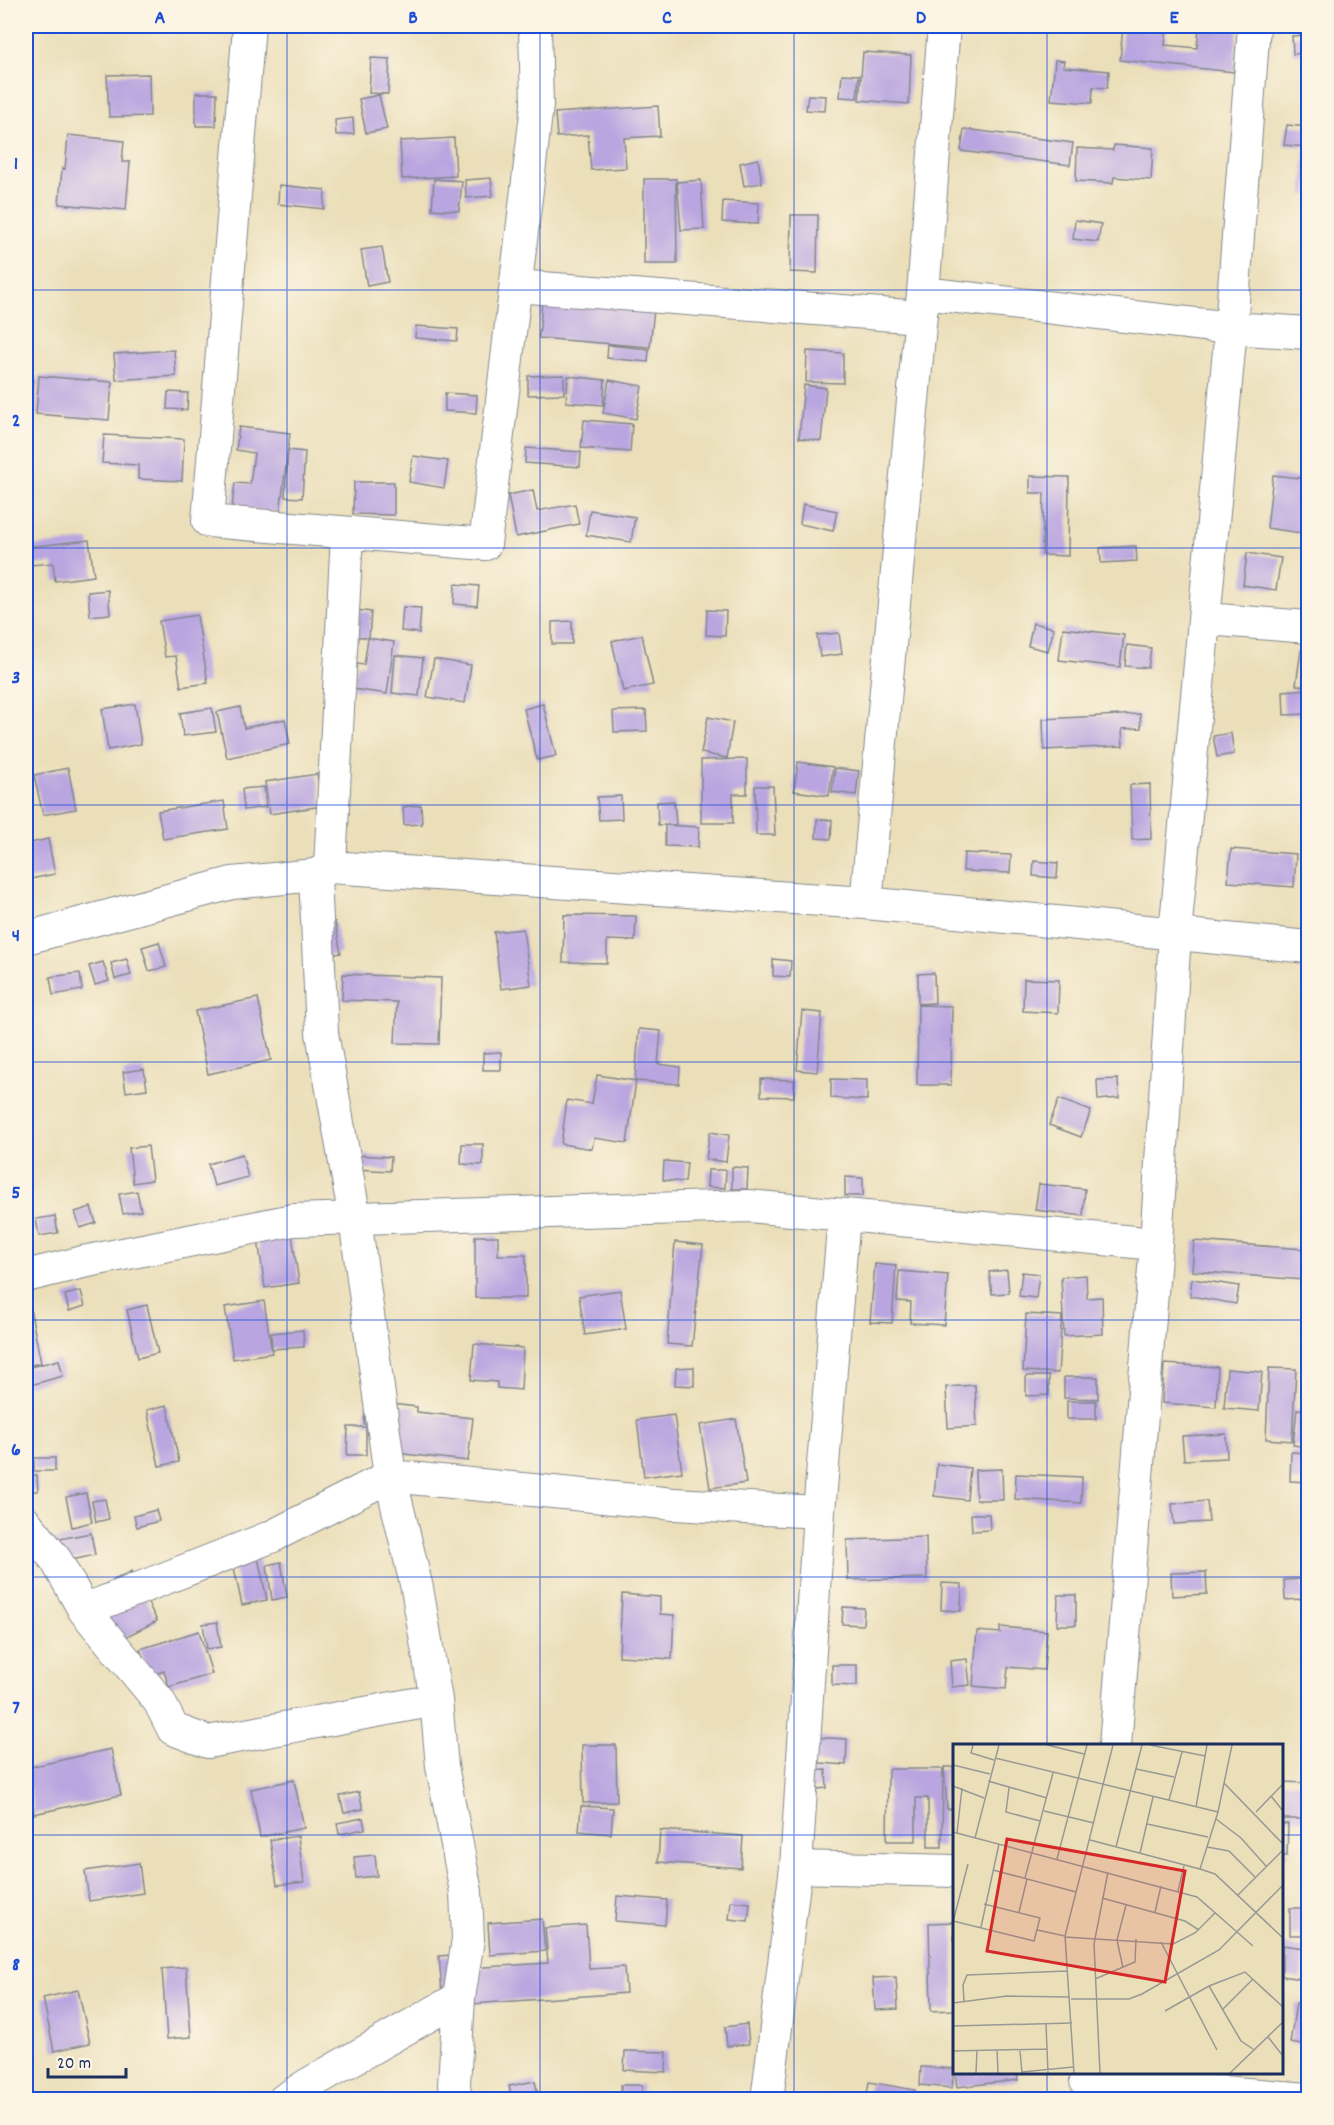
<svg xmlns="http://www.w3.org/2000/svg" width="1334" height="2125" font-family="Dekko,sans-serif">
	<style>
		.building { fill: #b9a5e0 }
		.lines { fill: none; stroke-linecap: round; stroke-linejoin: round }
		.minor-casing { stroke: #83878c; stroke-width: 34 }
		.minor { stroke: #fff; stroke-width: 32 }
		.grid { fill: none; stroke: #1d4ed8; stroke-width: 1.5; stroke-opacity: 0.55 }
		.inset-road { fill: none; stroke: #989995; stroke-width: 1.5 }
		.view { fill: #d62828; fill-opacity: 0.15; stroke: #d62828; stroke-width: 3 }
		.inset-edge { fill: none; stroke: #1b2f5e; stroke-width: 3 }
		.neatline { fill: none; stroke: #1d4ed8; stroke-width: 2 }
		.grid-label { font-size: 20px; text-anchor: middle; font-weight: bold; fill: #1d4ed8 }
	</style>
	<rect width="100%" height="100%" fill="#fcf5e5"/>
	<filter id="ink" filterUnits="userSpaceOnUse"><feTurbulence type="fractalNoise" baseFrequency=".0167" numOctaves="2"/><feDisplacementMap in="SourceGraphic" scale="12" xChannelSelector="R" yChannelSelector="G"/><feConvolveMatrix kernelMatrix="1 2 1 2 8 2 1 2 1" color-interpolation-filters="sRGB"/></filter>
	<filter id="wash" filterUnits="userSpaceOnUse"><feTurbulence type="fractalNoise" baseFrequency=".008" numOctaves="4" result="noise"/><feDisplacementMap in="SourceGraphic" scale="24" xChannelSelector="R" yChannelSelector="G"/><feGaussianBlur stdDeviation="1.35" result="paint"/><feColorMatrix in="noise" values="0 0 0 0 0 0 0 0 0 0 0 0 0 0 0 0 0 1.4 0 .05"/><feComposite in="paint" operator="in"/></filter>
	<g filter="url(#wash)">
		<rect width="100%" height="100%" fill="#ebdfba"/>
		<g id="blocks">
			<!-- building -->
			<path class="building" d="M1123,26h44l-2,19 32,3 2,-22h39l-4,46 -114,-12z
				M1308,35v18l-15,1 -1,-18z
				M863,52l48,3 -2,49 -50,-4z
				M371,58l19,1 -2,35 -19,-1z
				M1055,60l9,1 -1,6 46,4 -2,17 -14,-1 -1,16 -41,-3z
				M149,74l1,42 -41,1 -2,-42z
				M842,74l17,1 -2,23 -17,-1z
				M196,93h21l-1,33h-20z
				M379,95l8,34 -21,4 -7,-34z
				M808,95l18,1 -1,15 -19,-1z
				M658,106l2,30 -36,2 2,30 -35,2 -3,-35 -31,2 -2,-24z
				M353,118l1,16 -18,1 -1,-15z
				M1287,125l21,2 -1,20 -23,-2z
				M964,129l109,14 -3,22 -109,-14z
				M68,135l56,6 -2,21h8l-4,48 -67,-6 3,-36 3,1z
				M454,138l2,38 -54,3 -2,-38z
				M1114,145l39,3 -2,32 -37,-3 -1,6 -37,-2 1,-33 36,2z
				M1305,151h3v44h-5z
				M758,159l4,24 -18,3 -4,-23z
				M491,178l2,18 -27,2 -1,-18z
				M434,179l28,2 -3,30 -27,-2z
				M644,179h32l1,85h-33z
				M701,180l3,49 -23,1 -4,-48z
				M279,185l46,5 -1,19 -46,-5z
				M723,201l36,2 -1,21 -36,-2z
				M791,215h27l-1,58 -27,-1z
				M1075,220l26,4 -3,18 -25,-3z
				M382,247l6,35 -21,4 -6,-36z
				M542,300l112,9 -4,38 -111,-9z
				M416,326l42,3 -1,12 -42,-3z
				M608,345l41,4 -1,13 -41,-4z
				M174,350l2,26 -60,4 -2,-26z
				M807,351l36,2v30l-37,-1z
				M26,375h7l-2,38h-5z
				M564,375v19l-36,1v-19z
				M39,376l73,6 -3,38 -73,-6z
				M568,376l37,4 -2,25 -37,-3z
				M609,380l33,6 -6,33 -33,-6z
				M804,385l22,3 -5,53 -22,-3z
				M168,392l20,1 -1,17 -20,-1z
				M445,393l32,2 -1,18 -31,-2z
				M584,420l48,4 -2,28 -49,-4z
				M239,427l51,6 -10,80 -48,-6 3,-24 15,1 4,-31 -18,-3z
				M104,435l80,4 -2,42 -44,-2v-14l-36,-2z
				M526,448l55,4 -1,15 -55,-4z
				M288,450l17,2 -3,46 -17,-1z
				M413,456l35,5 -4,27 -35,-6z
				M1273,475l35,4v55l-41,-6z
				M1030,476l39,1 -1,79 -26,-1 2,-62h-14z
				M354,482h40v33l-41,-1z
				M533,490l4,21 38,-7 4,20 -63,13 -8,-42z
				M803,504l34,7 -4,20 -33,-7z
				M590,510l45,7 -4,25 -45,-7z
				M89,540l5,36 -39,5 -2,-18 -23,2 -3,-18z
				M1136,546l1,15 -36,2 -1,-15z
				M1247,553l34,5 -5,32 -33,-5z
				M455,584l24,2 -2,20 -23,-2z
				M108,590l2,24 -20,2 -2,-24z
				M403,607l18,1 -2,25 -18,-2z
				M356,610l15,2 -2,26 -15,-2z
				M707,610l19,1 -1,25 -19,-1z
				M197,615l11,68 -27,4 -5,-31 -11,1 -6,-36z
				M572,621v23h-20v-22z
				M1033,623l21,5 -6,23 -20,-5z
				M1063,628l61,7 -4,32 -61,-7z
				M839,633l3,21 -22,3 -3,-22z
				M642,635l11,50 -30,6 -11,-50z
				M368,638l26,4 -7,52 -34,-5 4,-25 7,1z
				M1127,645l24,3 -3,20 -23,-2z
				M1301,650l7,1v36l-12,-2z
				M395,655l28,3 -4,38 -27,-3z
				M434,659l37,6 -6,38 -38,-6z
				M1308,689v25l-24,1 -1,-24z
				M135,704l6,40 -33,6 -6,-41z
				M543,704l13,52 -19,4 -13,-51z
				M240,707l4,21 41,-9 5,25 -63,14 -10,-46z
				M212,708l4,24 -33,4 -3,-23z
				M646,710l1,21 -33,1 -1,-21z
				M1140,714l1,14 -19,1 1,17 -79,4 -1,-31z
				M708,717l25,5 -6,36 -26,-5z
				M1231,733l3,21 -17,3 -4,-21z
				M747,759v35h-14v29h-32v-63z
				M798,762l35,5 -4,29 -35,-5z
				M68,768l8,41 -33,6 -9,-40z
				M835,768l24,3 -3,24 -24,-3z
				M317,774l5,32 -52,8 -5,-32z
				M1150,784l1,55 -19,1 -2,-55z
				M755,786h18l2,49h-19z
				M264,787l2,20 -22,3 -2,-21z
				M621,796l1,23 -23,1 -2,-23z
				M224,801l4,28 -65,10 -5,-28z
				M674,801l2,24h-18l-1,-23z
				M421,805l1,19 -18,1 -1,-18z
				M817,819l15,1 -1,19 -15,-1z
				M665,825l34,2 -1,20 -33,-1z
				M48,839l7,35 -29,6v-36z
				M1231,849l65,5 -2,33 -66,-5z
				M964,853l47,2 -1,18 -47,-2z
				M1034,861l24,2 -1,15 -24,-2z
				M564,915l72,1 -1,25 -28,-1v23l-44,-1z
				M335,922l6,31 -21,4 -6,-31z
				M523,929l8,56 -30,4 -7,-57z
				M159,942l7,25 -17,4 -7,-24z
				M127,959l4,16 -16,4 -4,-16z
				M773,959l18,2 -1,16 -17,-1z
				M103,962l6,19 -14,4 -6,-19z
				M80,973l2,17 -29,5 -3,-18z
				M934,973l1,30 -17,1v-30z
				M343,974l98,4 -2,66 -44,-1 2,-41 -55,-2z
				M1024,979l35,1 -1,33 -35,-2z
				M258,998l13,62 -63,14 -13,-63z
				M918,1005l34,1 -1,79h-34z
				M802,1011l20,2 -5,59 -20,-2z
				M639,1029l22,2 -3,33 22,3 -1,17 -44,-3z
				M501,1052v18h-18v-17z
				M144,1069l3,20 -21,3 -3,-20z
				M597,1075l39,6 -9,62 -33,-5 -2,11 -31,-5 6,-44 25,4z
				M761,1079l33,1v17l-33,-1z
				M831,1079l36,1v20l-36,-2z
				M1118,1079l1,19 -21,2 -1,-20z
				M1059,1099l32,12 -10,26 -32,-12z
				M710,1132l19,3 -3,27 -20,-3z
				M462,1144h21v21l-22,-1z
				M148,1146l4,34 -19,3 -4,-35z
				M242,1154l6,23 -34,9 -6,-22z
				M338,1154l53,3 -1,14 -53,-3z
				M664,1161l23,2 -2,19 -22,-2z
				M732,1167l16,1 -1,21h-15z
				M708,1170h18l-1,18 -18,-1z
				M845,1177l18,1v18h-18z
				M1039,1184l46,5 -2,27 -48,-6z
				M137,1191l4,20 -18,3 -4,-20z
				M91,1207l5,16 -16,5 -5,-16z
				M55,1216l3,17 -19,3 -3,-17z
				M291,1228l8,55 -34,5 -8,-55z
				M475,1236h23v19h28v43h-51z
				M1194,1241l111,8 -2,31 -111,-9z
				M675,1242l28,3 -11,101 -25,-2z
				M875,1264l21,2 -4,57 -22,-1z
				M1007,1270l2,23 -17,1 -3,-22z
				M899,1271l49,4 -4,50 -34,-2 1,-21 -14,-1z
				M1022,1272l17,2 -3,24 -17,-2z
				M1086,1275l1,23 15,-1 1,37 -39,2 -3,-59z
				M1192,1279l47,7 -3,18 -46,-8z
				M620,1290l6,39 -41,6 -6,-39z
				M81,1291l4,15 -16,5 -4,-16z
				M264,1301l8,52 -39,6 -8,-52z
				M29,1303l12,60 -15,3v-62z
				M147,1305l11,48 -20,5 -11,-48z
				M1026,1314l36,2 -4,57 -35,-2z
				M303,1330l1,17 -32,2 -1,-16z
				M1304,1333h4v40h-3z
				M474,1344l49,4 -2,42 -24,-2v-6l-26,-2z
				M59,1360l4,16 -36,10 -1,-18z
				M1164,1364l54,3 -2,40 -54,-4z
				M694,1367v19l-19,-1 1,-17z
				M1269,1368l27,1 -4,72 -26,-2z
				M1227,1369l35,3 -3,39 -35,-3z
				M1026,1376h23v19l-23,1z
				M1064,1377h34v22l-34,-1z
				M975,1385l2,41 -29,2 -2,-41z
				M366,1401l51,6v5l56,6 -5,43 -83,-9 3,-25 -24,-3z
				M1067,1401h29v18h-29z
				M167,1405l12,57 -20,4 -12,-56z
				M1297,1409l11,1v37l-15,-2z
				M674,1415l8,57 -38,5 -7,-57z
				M736,1419l10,64 -36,5 -10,-63z
				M348,1427h18v28h-19z
				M1226,1434l1,24 -43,2 -2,-24z
				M1291,1452l17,1v29l-18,-1z
				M34,1458h21v13h-21z
				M937,1464l33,4 -3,32 -33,-4z
				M1002,1469l1,31h-27l-1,-30z
				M1016,1474l66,3 -1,26 -66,-4z
				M26,1475h11l1,16h-12z
				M86,1493l6,29 -20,5 -6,-30z
				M105,1499l4,20 -13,3 -4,-21z
				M1207,1501l2,21 -35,2 -2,-20z
				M156,1510l3,11 -22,6 -3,-11z
				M971,1514h18l1,16 -18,1z
				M91,1533l4,22 -42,9 -4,-23z
				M926,1537l1,41 -79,2 -1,-40z
				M256,1548l11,52 -25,5 -11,-51z
				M281,1562l6,35 -15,3 -5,-35z
				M132,1571l25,50 -40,20 -38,-44z
				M1206,1572l1,22 -35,2 -1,-23z
				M1302,1579l1,20 -18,1 -1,-20z
				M942,1583l20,1 -1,27 -20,-1z
				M622,1594l38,3v17l14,1 -2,44 -53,-3z
				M1058,1595h18v30h-19z
				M843,1607l21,1 -1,17 -21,-1z
				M217,1622l4,25 -14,2 -4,-25z
				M1000,1627l47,4 -3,39 -36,-3 -2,22 -33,-3 4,-55 23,2z
				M199,1631l13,43 -43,13 -5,-16 -15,5 -9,-27z
				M967,1659l3,26 -18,2 -2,-26z
				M832,1665h25v21l-25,-1z
				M810,1737l37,2 -1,26 -38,-3z
				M582,1745h34l1,57 -34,1z
				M111,1749l10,46 -87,19 -8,-46z
				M944,1767h10v42h-7z
				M888,1769h55l-1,78h-14v-49h-12v43h-29z
				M826,1770l1,18 -19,2v-19z
				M294,1780l10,48 -44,9 -9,-48z
				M1282,1782l26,1v36h-26z
				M359,1792l4,17 -19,4 -4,-17z
				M581,1806l32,2 -2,26 -32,-3z
				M363,1818l2,11 -26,5 -2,-11z
				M1282,1824h6l-1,32h-5z
				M660,1830l83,6 -2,32 -83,-6z
				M298,1836l6,46 -27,3 -7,-45z
				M375,1855l2,21 -21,2 -2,-21z
				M139,1863l4,30 -54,8 -4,-30z
				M1306,1882h2v18l-3,-1z
				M617,1896l50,4 -2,25 -50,-4z
				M731,1901l19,2 -2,18 -19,-2z
				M1290,1908h18v27h-18z
				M542,1919l3,32 -55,4 -2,-32z
				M954,1922v88l-23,1 -2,-88z
				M586,1925l3,44 35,-2 2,26 -154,11 -3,-36 79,-5 -3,-35z
				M1282,1945l22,3 -3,31 -19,-3z
				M466,1954l-23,52 -4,-50z
				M186,1967l5,70 -24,2 -5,-70z
				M896,1977l2,32 -23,1 -2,-32z
				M78,1990l12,53 -36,8 -11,-53z
				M1296,2003l12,2v41l-18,-3z
				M747,2024l2,20 -22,2 -2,-19z
				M625,2051l42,1 -1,20 -42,-2z
				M921,2067l33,2 -2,19 -32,-3z
				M955,2073h62l1,7 -61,7z
				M1165,2073h50l-1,9z
				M535,2081l4,19h-27l-3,-14z
				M869,2082l46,8 -2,10h-47z
				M621,2085h21v15h-21z"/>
		</g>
	</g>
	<g filter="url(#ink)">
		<use href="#blocks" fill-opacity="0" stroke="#83878c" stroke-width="1.5"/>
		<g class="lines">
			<!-- minor casing -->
			<g class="minor-casing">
				<path id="minor" d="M249,26l-41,495 277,23 52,-439 -2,-79
					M516,286l404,31
					M923,293l308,35 77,5
					M1206,619l102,8
					M330,867l17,-334
					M315,875l7,158 33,186 35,257 27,112 19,112 6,66 24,126 2,47 -9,59 -5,87 2,15
					M866,903l57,-610 21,-267
					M26,938l206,-55 83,-8 15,-8 536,36 442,44
					M26,1276l57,-14 210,-42 456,-14 407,38
					M26,1523l30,37 28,50 75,91 14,28 35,13 228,-42
					M84,1610l189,-74 117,-60 284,28 145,8
					M1115,1746l41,-502 19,-310 56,-606 23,-302
					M796,1867l158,4
					M1086,2081l222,18
					M284,2100l23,-15 152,-87
					M767,2100l29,-233 23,-355 25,-296"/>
			</g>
			<!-- minor -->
			<use href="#minor" class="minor"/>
		</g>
	</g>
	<!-- grid -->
	<path class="grid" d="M287,26v2074M540,26v2074M794,26v2074M1047,26v1720M26,290h1282M26,548h1282M26,805h1282M26,1062h1282M26,1320h1282M26,1577h1282M26,1835h928M1282,1835h26M1047,2072v28"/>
	<!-- overview -->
	<g transform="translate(953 1744)">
		<rect width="330" height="330" fill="#ebdfba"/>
		<path class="inset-road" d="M20,1l-2,8 23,7M94,1l37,9M197,1l55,11M42,14l223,54M0,21l37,9M183,25l38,8M35,37l59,17M271,39l59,61M0,42l31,12M56,44l-3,24 34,9M318,52l12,15M216,56l13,-48M243,63l11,-62M91,67l50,12M303,68l27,-28M263,75l25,19 25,28M194,80l61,13M0,88l244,65 56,49M4,89l5,-45M22,94l24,-93M137,96l110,29 18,-57 14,-67M163,103l26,-102M254,103l22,4 26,26M187,109l13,-56M104,115l30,-114M247,125l15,5 68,64M40,126l83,22M72,134l28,-105M225,147l6,-25M285,151l45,-45M149,154l83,23 14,9M66,168l8,-33M202,168l6,-26M0,177l81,20 6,-23 -56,-14M0,178l15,-58M28,183l18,-83M84,186l28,6M112,193l108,7 22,-11 20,-20M208,198l56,108M170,224l-6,-28 9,-35M142,235l40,-17 1,-23M256,242l32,55 12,8M118,255h58l13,-5 77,-44 64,-65M11,257l-1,-16 4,-10 100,-4M0,259l54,-7 63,1M269,266l31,-31M212,267l44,-25 36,-14 38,35M93,280l2,49M0,282l119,-3M315,293l15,19M44,306l1,23M0,307l94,-2M67,307l2,22M69,328l51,-5M23,329l1,-23M121,329l-9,-137 48,-191M147,329l-6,-129 14,-72M277,329l53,-51"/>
		<path class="view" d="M54,95l178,32 -20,111 -178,-31z"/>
		<rect width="330" height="330" class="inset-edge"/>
	</g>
	<!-- margin -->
	<rect width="1334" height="2125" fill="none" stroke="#fcf5e5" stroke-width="66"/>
	<!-- scale -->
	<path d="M48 2068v9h78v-9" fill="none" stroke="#1b2f5e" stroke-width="3"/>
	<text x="57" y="2068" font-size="18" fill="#1b2f5e" stroke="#fcf5e5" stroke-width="4.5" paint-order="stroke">20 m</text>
	<rect x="33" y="33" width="1268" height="2059" class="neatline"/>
	<g class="grid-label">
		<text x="160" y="23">A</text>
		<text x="413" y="23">B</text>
		<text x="667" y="23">C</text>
		<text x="921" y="23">D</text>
		<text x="1174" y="23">E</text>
		<text x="16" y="169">1</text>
		<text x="16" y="426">2</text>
		<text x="16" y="683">3</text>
		<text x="16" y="941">4</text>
		<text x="16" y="1198">5</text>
		<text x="16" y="1455">6</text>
		<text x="16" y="1713">7</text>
		<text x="16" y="1970">8</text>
	</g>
</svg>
